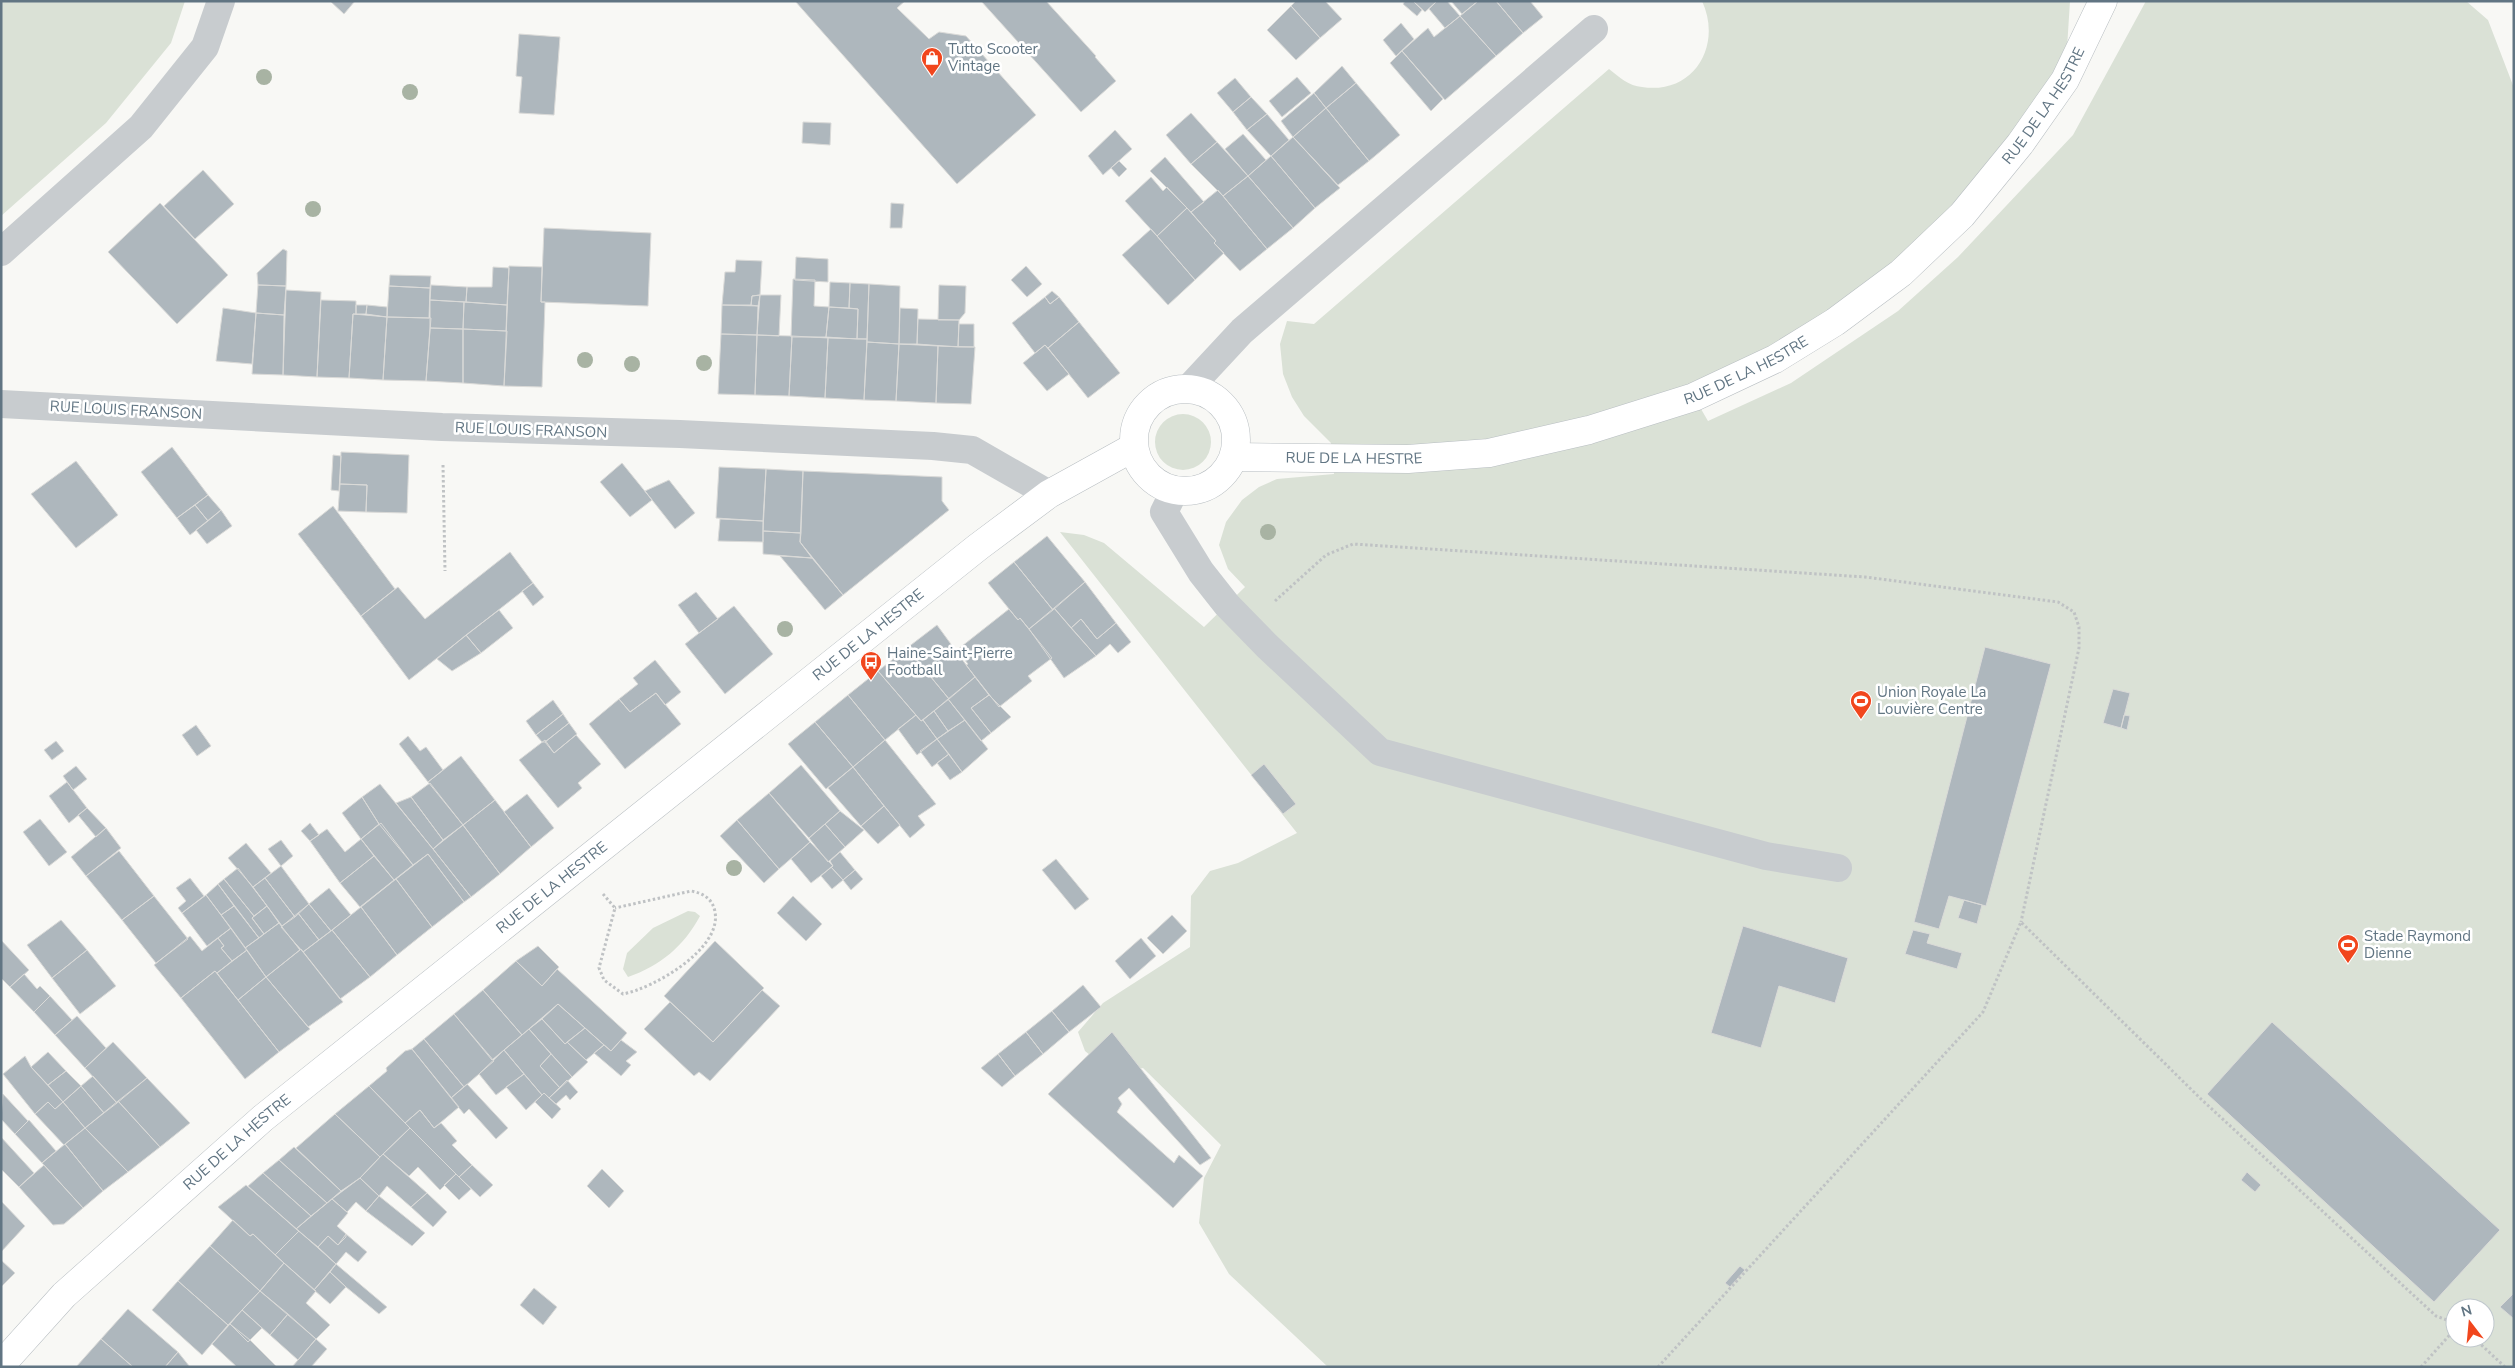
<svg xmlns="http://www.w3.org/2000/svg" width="2515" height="1368" font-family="'Nunito Sans',sans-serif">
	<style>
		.green { fill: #dae1d6; fill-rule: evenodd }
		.building { fill: #aeb7bd; stroke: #dadad8 }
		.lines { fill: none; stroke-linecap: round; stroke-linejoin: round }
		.secondary-casing { stroke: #b8bec2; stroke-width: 29 }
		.path { stroke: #bfc2c4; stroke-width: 3; stroke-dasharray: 2.5 2.5; stroke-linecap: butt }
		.lane { stroke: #c8cccf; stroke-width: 28 }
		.street { stroke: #c8cccf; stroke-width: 28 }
		.secondary { stroke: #fff; stroke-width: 28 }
		.tree { fill: #a8b3a3 }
		.labels { text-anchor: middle; stroke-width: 5; stroke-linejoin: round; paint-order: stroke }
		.poi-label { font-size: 15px; fill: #617583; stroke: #fff; text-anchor: start }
		.street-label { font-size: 15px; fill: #617583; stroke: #fff }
	</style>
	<rect width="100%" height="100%" fill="#f8f8f5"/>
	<!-- green -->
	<path class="green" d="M1,1h184l-14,42 -65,80 -105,93z
		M1702,1h368l-5,79 -164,193 -207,124 14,24 83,-38 107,-72 60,-54 115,-122 73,-134h320l22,19 26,68v1279h-1186l-99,-93 -30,-51 5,-45 17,-33 -78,-77 -20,4 -23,-9 -15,-12 -7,-19 25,-29 87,-56 1,-51 19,-25 28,-8 59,-30 -237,-301 24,3 20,8 100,84 41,-40 -17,-18 -9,-24 7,-23 16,-22 17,-13 18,-8 57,-5 -3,-31 -27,-27 -12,-19 -9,-23 -3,-30 7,-23 27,3 295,-255c10,8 20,17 33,18 51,8 81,-41 60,-86zM2455,1308h30v30h-30z
		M1155 442a28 28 0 1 1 56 0a28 28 0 1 1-56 0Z
		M688,911l7,1 5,4c-16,30 -40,50 -72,61l-5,-8 4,-16 26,-25z"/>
	<!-- building -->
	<path class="building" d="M330,1h25l-11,13z
		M795,1h110l-8,7 32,31 10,-7 27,4 70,79 -79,69z
		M981,1h65l50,55 -1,1 21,24 -35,31z
		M1296,1h29l17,18 -22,19 -29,-32z
		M1405,1h8l9,9 -5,6 -14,-12z
		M1413,1h24l-12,11z
		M1437,1h10l13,15 -15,12 -16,-19z
		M1451,1h27l-16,13z
		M1478,1h18l27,32 -27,23 -36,-40z
		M1496,1h34l13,16 -20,16z
		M1291,6l29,32 -24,22 -29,-30z
		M1460,16l36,40 -51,44 -43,-49 26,-23 6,9z
		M1401,23l13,16 -18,17 -13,-16z
		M519,34l41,3 -6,78 -35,-2 3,-36 -6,-1z
		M1402,51l41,48 -12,12 -41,-48z
		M1342,66l14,17 -30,25 -12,-15z
		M1297,77l14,16 -29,24 -13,-16z
		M1235,78l16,19 -18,15 -16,-19z
		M1356,83l44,52 -31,26 -43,-53z
		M1314,93l12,15 -33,29 -12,-16z
		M1251,97l16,17 -20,16 -14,-18z
		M1326,108l43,53 -31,24 -45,-48z
		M1191,113l26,29 -26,22 -25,-29z
		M1267,114l22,26 -18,16 -24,-26z
		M803,122l28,1 -1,22 -28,-2z
		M1115,130l17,19 -29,26 -15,-19z
		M1243,134l23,26 -18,16 -23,-27z
		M1293,137l47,51 -25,20 -44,-52z
		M1217,142l31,34 -25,20 -32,-32z
		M1271,156l44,52 -22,20 -45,-52z
		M1165,157l39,45 -13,10 -41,-41z
		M1119,161l8,8 -8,8 -8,-9z
		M203,170l31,34 -39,35 -31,-33z
		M1248,176l45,52 -26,21 -44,-53z
		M1151,177l12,14 4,-4 20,21 -30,28 -32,-35z
		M1218,190l49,59 -27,22 -26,-28 2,-2 -25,-29z
		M160,203l68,72 -51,49 -69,-72z
		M891,203l13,1 -2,24h-12z
		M1187,208l29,33 -2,2 10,10 -29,27 -38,-44z
		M544,228l107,5 -3,73 -107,-4z
		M1151,229l44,51 -27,25 -46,-50z
		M283,249l4,2 -1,35 -28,-1 -1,-12z
		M796,257l32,2v23l-33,-2z
		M736,260l26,1 -2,34 -8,1 -1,9h-29l3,-33h10z
		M509,266l33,1 -1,35h4l-3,85 -38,-1z
		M1026,266l16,18 -15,13 -16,-17z
		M493,267l16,1 -2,37 -41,-3 1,-15h25z
		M390,275l41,1 -1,12 -41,-2z
		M793,279l22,1 -1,26 15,1 -3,30h-35z
		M830,282l20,1 -1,25 -20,-1z
		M850,283l19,1 -2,55h-10l1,-30 -9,-1z
		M869,284l31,2 -1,58 -32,-2z
		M258,285l28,1 -2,29 -28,-2z
		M431,285l36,2 -1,15 -36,-2z
		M939,285l27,1 -1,27 -6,7h-21z
		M389,286l41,2 -1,30 -42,-1z
		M286,290l35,2 -4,85 -34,-2z
		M1052,291l7,6 -9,7 -5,-7z
		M760,295l-2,11 -7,-1 1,-9z
		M760,295h21l-2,41 -22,-1z
		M1045,297l5,7 9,-7 20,25 -31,26 -3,-3 -10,8 -23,-30z
		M321,300l35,1v13h-3l-4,64 -32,-1z
		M430,300l34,2 -1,27 -33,-1z
		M464,302l43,3 -1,26 -43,-2z
		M356,305h11l-1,9h-10z
		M367,305l20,2v10l-21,-3z
		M722,305l36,1 -1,29 -36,-1z
		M829,307l29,2 -1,30 -31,-2z
		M223,308l33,5 -4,51 -36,-3z
		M900,308l18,1 -1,35h-18z
		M256,313l28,2 -1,60 -31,-1z
		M353,314l34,3 -4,63 -34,-2z
		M387,317l44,1 -5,63 -43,-1z
		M918,319l41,1 -1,27 -41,-3z
		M1079,322l41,51 -32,25 -40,-50z
		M959,324h15v23h-16z
		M430,328l33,1v54l-37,-2z
		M463,329l44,2 -3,55 -41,-3z
		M721,334l36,1 -2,60 -37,-1z
		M757,335l35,1 -3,60 -34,-1z
		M792,336l36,2 -3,60 -36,-2z
		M828,338l39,1 -3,61 -39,-2z
		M867,342l32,2 -3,57 -32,-1z
		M899,344l39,2 -2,57 -40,-2z
		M1045,345l24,29 -22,17 -24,-28z
		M938,346l37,1 -4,57 -35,-1z
		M172,447l36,48 -31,23 -36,-46z
		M341,452l68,3 -2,58 -41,-1 1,-27 -27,-1z
		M333,455l8,1 -2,35 -8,-1z
		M76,461l42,54 -42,33 -45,-54z
		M622,463l30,37 -22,17 -30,-35z
		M719,467l47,2 -3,52 -47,-3z
		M766,469l37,2 -2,62 -38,-2z
		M803,471l139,6v24l7,9 -106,85 -43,-53z
		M669,480l26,33 -20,16 -30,-38z
		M340,484l27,1 -1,27 -28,-1z
		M208,495l13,15 -13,11 -13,-16z
		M195,505l13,16 -18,14 -13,-17z
		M333,506l62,83 -34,27 -63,-82z
		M221,510l11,16 -25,18 -11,-14z
		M720,519l43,2v21l-45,-1z
		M763,531l38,2 -1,9 12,16 -49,-4z
		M1047,536l38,46 -32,28 -39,-48z
		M510,552l23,31 -124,97 -48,-64 37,-29 27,32z
		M780,556l32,2 31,37 -18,15z
		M1014,562l39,48 -24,19 -9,-11 -2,2 -30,-37z
		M1085,582l31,41 -19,16 -16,-20 -10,9 -17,-20z
		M533,583l11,14 -11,9 -11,-15z
		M696,592l22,27 -19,14 -21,-28z
		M734,606l39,48 -48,40 -40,-50z
		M1054,608l42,48 -32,22 -35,-49z
		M1009,609l9,11 2,-2 32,40 -24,18 4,5 -33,26 -33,-42 2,-1 -11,-14z
		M499,610l14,18 -32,25 -15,-18z
		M1081,619l16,20 19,-16 15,19 -13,11 -8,-9 -14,12 -25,-28z
		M937,625l38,52 -26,22 -42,-51z
		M466,635l15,18 -29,18 -15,-12z
		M1985,647l66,17 -65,242 -37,-10 -10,33 -25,-7z
		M907,648l42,51 -28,22 -43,-50z
		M655,660l26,32 -16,13 -9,-12 -26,19 -11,-13 19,-15 -5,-6z
		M878,671l38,44 -31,25 -37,-45z
		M975,677l14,18 -18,13 20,25 -10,8 -33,-42z
		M2113,689l17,4 -9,35 -18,-5z
		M656,693l25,31 -56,45 -36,-45 30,-25 11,13z
		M848,695l37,45 -32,27 -38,-45z
		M989,695l22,22 -20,16 -20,-25z
		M948,699l17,21 -17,11 -14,-20z
		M553,700l10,14 -27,21 -10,-14z
		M934,711l14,20 -11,8 -14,-19z
		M563,714l6,9 -24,19h-3l-6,-7z
		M916,715l5,6 2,-1 14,19 -20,16 -19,-26z
		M2124,715l6,1 -3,14 -6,-2z
		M965,720l23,29 -26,23 -25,-33z
		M815,722l38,45 -27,22 -38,-45z
		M569,723l8,11 -23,19 -9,-11z
		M196,725l15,21 -14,10 -15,-21z
		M576,735l25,29 -23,19 4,5 -24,20 -39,-48 26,-20 9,13z
		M408,736l12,15 6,-4 17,23 -15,12 -29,-38z
		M937,739l12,15 -17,13 -12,-16z
		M885,740l51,64 -18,12 7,9 -15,13 -57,-71z
		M56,741l8,10 -12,9 -8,-10z
		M949,754l13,18 -12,8 -13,-17z
		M461,756l34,44 -32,25 -35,-43z
		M1264,764l32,40 -13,10 -32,-39z
		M801,765l39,46 -31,27 -40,-45z
		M76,766l11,13 -14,11 -10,-14z
		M853,767l31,39 -23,20 -33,-38z
		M67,782l20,26 -18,15 -20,-27z
		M430,783l33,42 -20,15 -32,-43z
		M380,784l53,65 38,48 -7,5 -36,-48 -15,11 -34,-41 -17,-27z
		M769,793l41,49 -31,27 -42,-49z
		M527,794l27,34 -23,19 -27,-35z
		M362,797l17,27 -18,15 -19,-26z
		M411,797l32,43 -10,9 -37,-46z
		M495,800l36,47 -31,27 -37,-49z
		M884,806l16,19 -22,19 -17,-18z
		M87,808l19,20 -10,9 -18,-22z
		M840,811l24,19 -19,17 -20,-23z
		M40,819l27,33 -18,14 -26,-34z
		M737,820l42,49 -15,14 -44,-47z
		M310,823l9,12 -9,6 -9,-10z
		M381,823l32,42 -19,15 -33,-41z
		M825,824l20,23 -17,15 -19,-24z
		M463,825l37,49 -29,23 -38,-48z
		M106,828l15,20 -35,28 -15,-19z
		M327,829l18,23 16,-13 13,17 -34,27 -30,-42z
		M281,840l12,16 -12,10 -13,-17z
		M810,842l23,24 -22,17 -20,-24z
		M246,843l25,30 -18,14 -25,-29z
		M119,851l35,45 -32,24 -36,-44z
		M840,852l15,18 -12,10 -12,-13 2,-1 -3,-5z
		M428,854l36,48 -32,25 -36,-48z
		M374,856l20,24 -34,27 -20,-24z
		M1056,859l33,40 -14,11 -33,-40z
		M281,866l28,38 -14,13 -30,-39z
		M831,867l12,13 -11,9 -11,-13z
		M238,868l29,38 -13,10 -30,-37z
		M855,870l8,9 -12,11 -8,-10z
		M190,878l14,18 -22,17 -4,-5 8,-7 -10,-13z
		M265,878l30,39 -13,9 -29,-39z
		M224,879l30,37 -2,2 12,16 -5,4 -41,-54z
		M396,879l36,48 -35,28 -36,-48z
		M218,884l16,22 -13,9 -15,-20z
		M329,888l22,27 -20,16 -22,-27z
		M206,895l25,33 -24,18 -25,-33z
		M154,896l34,43 -32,24 -34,-43z
		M793,896l29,28 -16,17 -29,-28z
		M1964,900l18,5 -5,19 -19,-6z
		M309,904l22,27 -12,9 -21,-27z
		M234,906l25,32 -14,10 -24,-33z
		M267,906l12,17 -15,11 -12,-16z
		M361,907l36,48 -27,22 -38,-47z
		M298,913l21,27 -16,12 -22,-25z
		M1172,915l15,16 -24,23 -16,-16z
		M61,920l26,30 -35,28 -25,-33z
		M279,923l21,27 -34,27 -21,-29z
		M1743,926l105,32 -13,45 -56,-17 -18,62 -50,-15z
		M231,928l16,22 -15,11 -11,-13 3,-2 -6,-8z
		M332,930l38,47 -30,22 -37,-47z
		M1913,930l17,4 -3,9 35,10 -5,16 -52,-15z
		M190,936l12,15 16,-13 6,8 -3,2 11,13 -15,12 -2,-2 -34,27 -27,-33z
		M1141,938l15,18 -26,23 -15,-18z
		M1,940l28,30 -19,17 -9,-9z
		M715,941l49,47 -51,54 -49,-46z
		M538,946l21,21 -17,19 -26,-25z
		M301,949l42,53 -35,25 -42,-50z
		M87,950l29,36 -36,28 -28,-36z
		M247,950l19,27 -28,23 -21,-27z
		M516,961l26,25 15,-17 70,64 -16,18 -53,-47 -36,31 -39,-45z
		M215,971l64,81 -34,27 -64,-81z
		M24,974l13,15 3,-3 10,10 -16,16 -24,-25z
		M266,977l44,52 -31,23 -41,-52z
		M1083,985l18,22 -32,25 -17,-21z
		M483,990l39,45 -30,25 -38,-46z
		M762,990l18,16 -70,75 -11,-9 -5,4 -50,-47 26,-27 43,40z
		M50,996l22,24 -17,15 -21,-23z
		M558,1004l27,24 -20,16 -23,-25z
		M1052,1011l17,21 -26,22 -17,-22z
		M454,1014l40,47 -30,26 -40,-48z
		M77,1016l29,32 -21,20 -30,-33z
		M542,1019l23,25 2,-2 21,20 -16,15 -43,-48z
		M2272,1022l228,208 -66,72 -227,-208z
		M585,1028l19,17 -18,15 -19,-18z
		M529,1029l22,25 -11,12 20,22 -11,10 -5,-5 -2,2 -38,-45z
		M1026,1032l17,22 -28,22 -17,-22z
		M1112,1032l99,126 -11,7 -71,-77 -11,10 4,6 -5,8 57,51 5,-8 24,21 -30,32 -125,-114z
		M424,1039l40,48 -13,11 -39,-49z
		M621,1040l16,12 -11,9 5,4 -10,11 -27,-23 10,-8 7,6z
		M113,1042l34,36 -30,25 -32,-35z
		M412,1049l47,58 -25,21 -14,-18 -15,13 -36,-37 18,-15 -1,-3 19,-17z
		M504,1050l20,24 -28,21 -17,-21z
		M48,1052l18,19 -18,14 -17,-18z
		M551,1054l21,23 -12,11 -20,-22z
		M998,1054l17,22 -13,11 -21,-19z
		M25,1056l6,11 32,35 -8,7 -7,-7 -13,12 -32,-40z
		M66,1071l15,15 -18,16 -15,-17z
		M524,1074l18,21 -16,15 -20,-23z
		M93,1076l24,27 -13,10 -23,-27z
		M147,1078l43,45 -30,24 -42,-46z
		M567,1080l11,12 -8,8 -4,-5 -10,9 -7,-6z
		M467,1084l41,44 -12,11 -27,-30 -5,5 -13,-16z
		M81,1086l23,27 -19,15 -22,-26z
		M369,1086l41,42 -30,29 -45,-43z
		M544,1093l17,16 -9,10 -17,-17z
		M3,1094l25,27 -13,13 -14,-15z
		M118,1101l42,46 -32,25 -43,-44z
		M48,1102l7,7 8,-7 22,26 -21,17 -29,-31z
		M420,1110l14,18 7,-5 16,18 -5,4 20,20 -13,12 -54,-54z
		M335,1114l45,43 -20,21 -19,13 -45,-43z
		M29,1120l27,31 -14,12 -27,-29z
		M85,1128l43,44 -25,19 -38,-47z
		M410,1128l46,46 -16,16 -22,-23 -9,9 -26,-22z
		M1,1137l33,36 -15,14 -18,-18z
		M65,1144l38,47 -20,17 -41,-45z
		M294,1147l47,44 -14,12 -48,-43z
		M383,1154l44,39 -16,14 -24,-21 -8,10 -19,-18z
		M279,1160l48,43 -16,13 -48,-43z
		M44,1165l39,43 -19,16 -11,1 -34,-38z
		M472,1165l21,20 -13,12 -21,-20z
		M602,1169l22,22 -15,17 -22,-22z
		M2247,1172l14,13 -6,7 -14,-12z
		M263,1173l48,43 -15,13 -48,-43z
		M456,1174l15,15 -12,11 -15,-15z
		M360,1178l19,18 -13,15 -10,-9 -9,10 -15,-13z
		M246,1185l53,46 -24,24 -22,-21 -3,2 -32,-29z
		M427,1193l20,19 -14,15 -22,-20z
		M379,1196l46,37 -13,13 -46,-35z
		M332,1199l16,14 -11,13 9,8v3l-8,8 -10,-9 -10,11 -22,-18z
		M1,1201l24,25 -24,26z
		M233,1220l17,16 3,-2 31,29 -24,28 -50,-45z
		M299,1231l37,33 -22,26 -39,-35z
		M346,1234l21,18 -9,10 -12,-10 -10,12 -18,-17 10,-11 10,9z
		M210,1246l50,45 -32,34 -50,-44z
		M1,1260l14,13 -14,14z
		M284,1263l32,28 -10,12 24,22 -14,14 -56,-48z
		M336,1264l51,43 -8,7 -33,-27 -16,-15z
		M1740,1266l5,4 -15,17 -5,-4z
		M330,1272l16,15 -16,17 -16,-14z
		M178,1281l50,44 -26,30 -50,-45z
		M534,1288l23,19 -14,18 -23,-20z
		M260,1291l28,23 -18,21 -28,-25z
		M2514,1293v26l-14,-12z
		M128,1309l50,43 -13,15h-32l-32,-28z
		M242,1310l20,18 -14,14 -18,-18z
		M288,1314l28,25 -18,21 -28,-25z
		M230,1324l20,16 27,27h-40l-25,-23z
		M101,1339l32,28h-57z
		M316,1339l11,10 -16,18h-19z
		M178,1352l12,15h-25z"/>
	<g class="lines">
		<!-- secondary casing -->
		<g class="secondary-casing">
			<g id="secondary">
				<circle cx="1185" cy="440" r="51"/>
				<path id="s1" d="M1234,457l174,2 81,-6 100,-23 105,-33 81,-38 60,-37 66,-49 61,-58 58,-71 45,-64 38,-79"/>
				<path id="s2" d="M1,1365l63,-70 199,-177 715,-571 71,-53 85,-47"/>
			</g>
		</g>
		<!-- path -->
		<path class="path" d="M443,465l2,106
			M1275,601l51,-46 27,-11 512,33 193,25 16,10 5,15v21l-58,274
			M603,894l12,14 -16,60 5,12 19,14c31,-6 99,-45 92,-82 -2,-13 -12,-19 -24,-21l-76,17
			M2474,1338l31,29
			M1658,1367l325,-355 38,-90 180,177 235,217 19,7
			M2421,1367l34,-38"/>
		<!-- lane -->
		<path class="lane" d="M1175,490l-11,22 37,60 26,33 40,41 113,106 386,104 72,12"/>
		<!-- street -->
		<path class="street" d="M1,252l140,-125 64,-80 16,-46
			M1189,388l53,-57 352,-302
			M1,404l441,23 238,7 253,12 39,4 77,44"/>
		<!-- secondary -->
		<use href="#secondary" class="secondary"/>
	</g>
	<!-- trees -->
	<g class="tree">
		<circle cx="264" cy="77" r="8"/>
		<circle cx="410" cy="92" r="8"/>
		<circle cx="313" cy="209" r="8"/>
		<circle cx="585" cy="360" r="8"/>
		<circle cx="704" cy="363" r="8"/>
		<circle cx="632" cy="364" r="8"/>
		<circle cx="1268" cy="532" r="8"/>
		<circle cx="785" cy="629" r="8"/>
		<circle cx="734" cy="868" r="8"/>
	</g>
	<!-- icons -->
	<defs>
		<g id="shop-pin" transform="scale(1.125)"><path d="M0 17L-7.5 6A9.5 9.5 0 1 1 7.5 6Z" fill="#f1461d" stroke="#fff"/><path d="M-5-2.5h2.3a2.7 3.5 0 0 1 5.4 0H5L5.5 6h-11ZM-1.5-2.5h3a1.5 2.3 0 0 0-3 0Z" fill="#fff"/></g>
		<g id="bus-pin" transform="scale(1.125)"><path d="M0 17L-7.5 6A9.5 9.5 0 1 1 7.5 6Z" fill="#f1461d" stroke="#fff"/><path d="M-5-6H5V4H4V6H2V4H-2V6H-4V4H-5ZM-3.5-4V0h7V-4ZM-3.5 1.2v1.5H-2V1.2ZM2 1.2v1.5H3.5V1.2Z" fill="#fff"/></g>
		<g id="stadium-pin" transform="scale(1.125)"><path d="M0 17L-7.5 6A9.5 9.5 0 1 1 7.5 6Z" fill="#f1461d" stroke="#fff"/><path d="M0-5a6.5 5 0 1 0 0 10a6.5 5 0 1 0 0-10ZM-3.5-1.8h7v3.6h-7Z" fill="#fff"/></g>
	</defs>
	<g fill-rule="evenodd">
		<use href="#shop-pin" x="932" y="58"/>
		<use href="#bus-pin" x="871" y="662"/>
		<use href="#stadium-pin" x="1861" y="701"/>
		<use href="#stadium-pin" x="2348" y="945"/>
	</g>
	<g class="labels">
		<!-- poi labels -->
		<g class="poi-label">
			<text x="948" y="54">Tutto Scooter<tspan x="948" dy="17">Vintage</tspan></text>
			<text x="887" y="658">Haine-Saint-Pierre<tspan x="887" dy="17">Football</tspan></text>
			<text x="1877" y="697">Union Royale La<tspan x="1877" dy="17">Louvière Centre</tspan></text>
			<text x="2364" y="941">Stade Raymond<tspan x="2364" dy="17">Dienne</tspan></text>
		</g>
		<!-- street labels -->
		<g class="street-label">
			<text dy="5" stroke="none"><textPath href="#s1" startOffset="931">RUE DE LA HESTRE</textPath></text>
			<text dy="5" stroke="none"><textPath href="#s1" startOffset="526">RUE DE LA HESTRE</textPath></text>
			<text transform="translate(126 410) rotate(3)" y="5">RUE LOUIS FRANSON</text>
			<text transform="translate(531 430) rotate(2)" y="5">RUE LOUIS FRANSON</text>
			<text dy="5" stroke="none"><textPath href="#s1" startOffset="120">RUE DE LA HESTRE</textPath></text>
			<text dy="5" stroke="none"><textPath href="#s2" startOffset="1135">RUE DE LA HESTRE</textPath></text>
			<text dy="5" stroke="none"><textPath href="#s2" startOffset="730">RUE DE LA HESTRE</textPath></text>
			<text dy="5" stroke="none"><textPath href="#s2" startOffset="325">RUE DE LA HESTRE</textPath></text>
		</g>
	</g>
	<!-- border -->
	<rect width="2515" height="1368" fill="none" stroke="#617583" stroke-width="5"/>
	<!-- north arrow -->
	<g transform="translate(2470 1323) rotate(344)"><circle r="24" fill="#ffffff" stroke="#c0c8cd"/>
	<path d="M0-4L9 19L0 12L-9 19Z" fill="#f1461d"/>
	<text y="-8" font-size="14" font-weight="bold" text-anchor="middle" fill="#617583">N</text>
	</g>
</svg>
